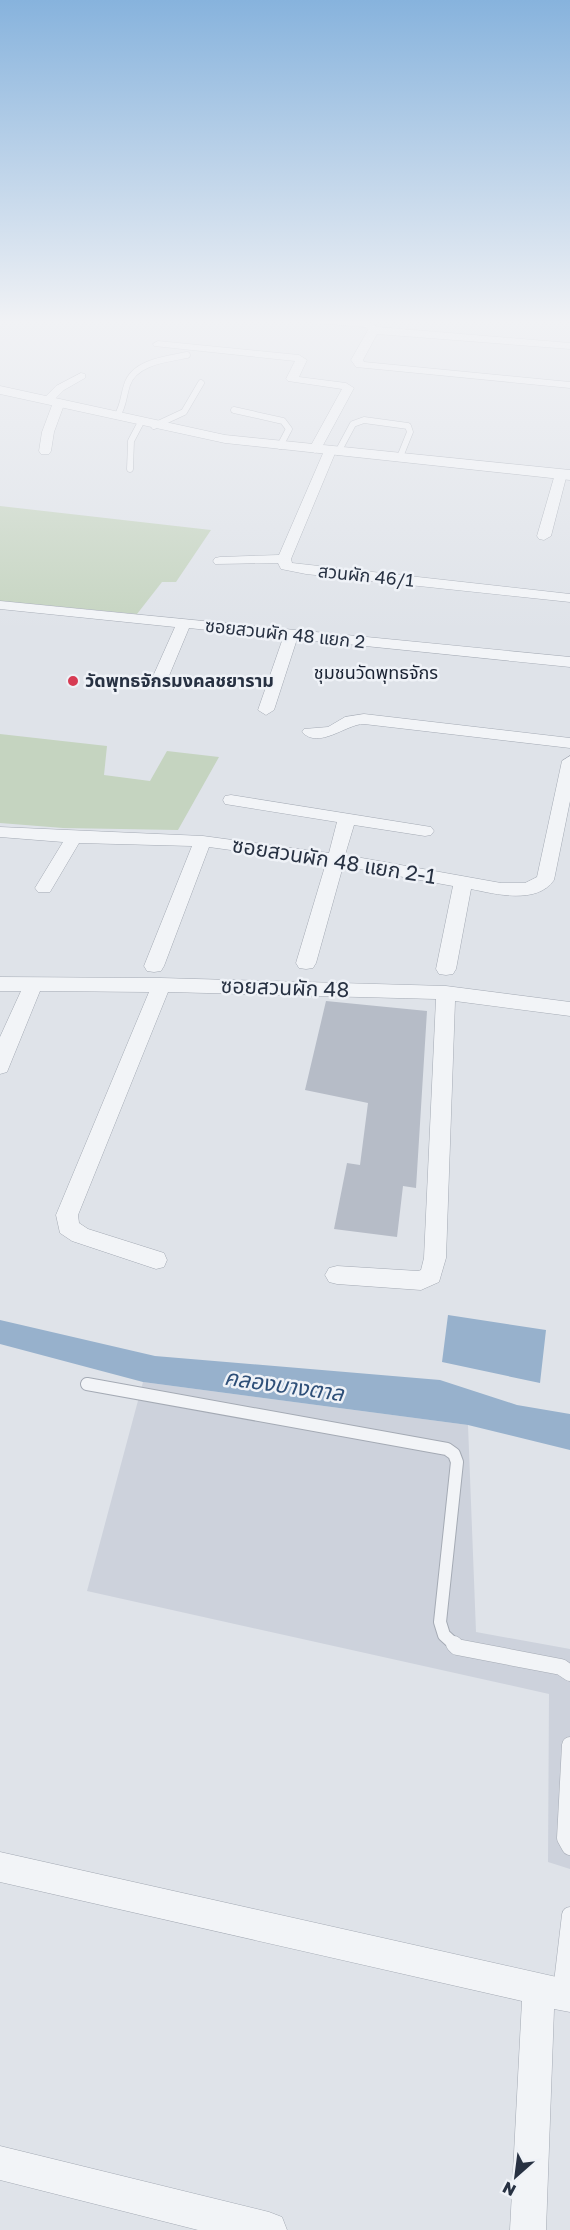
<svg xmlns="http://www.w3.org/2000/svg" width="570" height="2230" font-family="'Golos Text','Noto Sans Thai',sans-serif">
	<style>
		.built { fill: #cdd2dc }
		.green { fill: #c5d4c0 }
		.water { fill: #97b1cc }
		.building { fill: #b6bcc7 }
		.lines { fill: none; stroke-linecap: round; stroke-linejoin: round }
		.service-far2-casing { stroke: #a4aab4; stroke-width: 7 }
		.service-far1-casing { stroke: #a4aab4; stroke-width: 14 }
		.service-casing { stroke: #a4aab4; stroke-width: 17 }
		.minor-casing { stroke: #a4aab4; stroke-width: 1 }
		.tertiary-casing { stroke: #a4aab4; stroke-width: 1 }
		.service-far2 { stroke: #f2f4f7; stroke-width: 6 }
		.service-far1 { stroke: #f2f4f7; stroke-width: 12 }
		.service { stroke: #f2f4f7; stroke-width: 16 }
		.minor { fill: #f2f4f7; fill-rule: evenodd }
		.tertiary { fill: #f2f4f7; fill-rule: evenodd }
		.poi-dot { fill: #d73b53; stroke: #eff2f7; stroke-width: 2 }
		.labels { text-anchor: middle; stroke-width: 5; stroke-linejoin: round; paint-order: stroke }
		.far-street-label { font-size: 18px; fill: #273142; stroke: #eff2f7 }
		.far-neighbourhood-label { font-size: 18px; fill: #192232; stroke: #eff2f7 }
		.far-poi-label { font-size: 18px; font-weight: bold; fill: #273142; stroke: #eff2f7; text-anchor: start }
		.street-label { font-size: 21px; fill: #273142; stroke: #eff2f7 }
		.water-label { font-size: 22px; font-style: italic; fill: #2e4f78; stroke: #eff2f7 }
	</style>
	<rect width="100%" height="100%" fill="#dfe3e9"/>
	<!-- built -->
	<path class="built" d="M143,1382l325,43 8,207 94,17v220l-22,-7 1,-168 -462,-103z"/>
	<!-- green -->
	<path class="green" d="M0,506l211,24 -35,52h-14l-25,32 -137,-13z
		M0,734l107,12 -3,29 46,6 17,-30 52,6 -41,73 -115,-2 -63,-5z"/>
	<!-- water -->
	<path class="water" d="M448,1315l98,15 -6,53 -98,-21z
		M0,1320l155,36 285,24 77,25 53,9v36l-102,-25 -325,-43 -143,-38z"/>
	<!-- building -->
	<path class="building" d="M326,1001l101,10 -11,177 -13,-2 -6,51 -63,-8 13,-66 13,2 8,-62 -63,-13z"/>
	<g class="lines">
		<!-- service-far2 casing -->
		<g class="service-far2-casing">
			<path id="service-far2" d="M234,410l49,11 6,8 -9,17
				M117,416c7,-11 6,-19 10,-31 7,-23 40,-26 60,-30
				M154,426l30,-14 17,-29
				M338,452l15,-28 11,-4 44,6 2,6 -10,25
				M130,469l1,-28 10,-19"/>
		</g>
		<!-- service-far1 casing -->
		<g class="service-far1-casing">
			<path id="service-far1" d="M87,1384l360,65 7,5 3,8 -17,160 4,13 11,10"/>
		</g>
		<!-- service casing -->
		<g class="service-casing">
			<path id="service" d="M454,1644l3,3 104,20 9,6
				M570,1745l-5,93 5,9
				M561,1991l9,-76"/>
		</g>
		<!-- minor casing -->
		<g class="minor-casing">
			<path id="minor" d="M300,319l68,2 9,6 193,16v6l-193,-15 -14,26 1,2 206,20v6l-214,-21 -5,-7 17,-30 -3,-3 -60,-5z
				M158,341l141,14 8,5 -8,17 47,6 8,5 -33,61 -6,4 -6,-4 33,-60 -54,-8 -2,-2 9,-18 -141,-15 -1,-2z
				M81,373l4,1v4l-21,12 -9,9 8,1 2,2 -11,30 -3,19 -2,3h-8l-2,-3 3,-19 12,-32 -6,3 -6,-3 14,-14z
				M330,447l6,4 -45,108 1,4 278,31v8l-264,-28 -25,-5 -3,-6 -63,1 -2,-3 2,-3 5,-1 59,-2 45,-104z
				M561,470l6,4 -16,62 -7,4 -5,-1 -2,-3 18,-62z
				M0,601l570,56v10l-273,-28 -23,71 -8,5 -8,-5 25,-72 -94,-10 -23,55 -8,5 -8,-5 25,-56 -175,-18z
				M364,714l206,24v10l-206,-24c-18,0 -45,26 -62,8l2,-3 24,-2 17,-10z
				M570,756v45l-16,79c-17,25 -59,14 -83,9l-15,80 -3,5 -7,1 -7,-1 -3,-5 17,-83 -110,-20 -27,97 -3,5 -7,1 -7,-1 -3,-5 30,-100 -117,-16 -45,119 -3,5 -7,1 -7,-1 -3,-5 48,-120 -113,-3 -29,49h-12l-3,-4 28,-46 -63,-5v-10l203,9 126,17 8,-31 -112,-18 -2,-4 2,-4 6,-1 200,32 3,4 -3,4 -6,1 -71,-11 -9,30 156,28h24l12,-6 25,-116z
				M0,977l161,1 285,8 124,16v14l-115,-15 -9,257 -7,24 -18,8 -84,-6 -8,-2 -4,-7 4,-7 8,-2 81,5 3,-1 3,-12 12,-259 -268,-7 -90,223 1,8 9,6 76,24 3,7 -3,7 -8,2 -84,-28 -12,-8 -4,-18 93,-223 -109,-1 -33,81 -7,2v-37l21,-46h-21z
				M0,1852l570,128v32l-16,-3 -8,221h-36l12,-229 -522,-119z
				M0,2146l269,66 13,5 5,13h-89l-198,-50z"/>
		</g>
		<!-- tertiary casing -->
		<g class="tertiary-casing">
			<path id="tertiary" d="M0,386l225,49 345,35v10l-345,-37 -225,-49z"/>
		</g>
		<!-- service-far2 -->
		<use href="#service-far2" class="service-far2"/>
		<!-- service-far1 -->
		<use href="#service-far1" class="service-far1"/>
		<!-- service -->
		<use href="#service" class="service"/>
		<!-- minor -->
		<use href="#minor" class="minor"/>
		<!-- tertiary -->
		<use href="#tertiary" class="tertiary"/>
	</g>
	<!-- sky -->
	<linearGradient id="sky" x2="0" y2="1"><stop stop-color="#87b3dd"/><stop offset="0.51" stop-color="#f1f2f5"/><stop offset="1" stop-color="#f1f2f5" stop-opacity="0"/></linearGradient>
	<rect width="570" height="631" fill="url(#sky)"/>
	<!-- markers -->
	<circle class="poi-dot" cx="73" cy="681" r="6"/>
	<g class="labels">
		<!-- far-street labels -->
		<g class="far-street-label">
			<text transform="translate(366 576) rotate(6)" y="6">สวนผัก 46/1</text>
			<text transform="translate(285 634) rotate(6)" y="6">ซอยสวนผัก 48 แยก 2</text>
		</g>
		<!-- far-neighbourhood labels -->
		<g class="far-neighbourhood-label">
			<text x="376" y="679">ชุมชนวัดพุทธจักร</text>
		</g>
		<!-- far-poi labels -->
		<g class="far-poi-label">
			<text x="85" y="687">วัดพุทธจักรมงคลชยาราม</text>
		</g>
		<!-- street labels -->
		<g class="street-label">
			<text transform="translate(334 861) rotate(9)" y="7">ซอยสวนผัก 48 แยก 2-1</text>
			<text transform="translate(285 988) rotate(2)" y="7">ซอยสวนผัก 48</text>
		</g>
		<!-- water labels -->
		<g class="water-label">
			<text transform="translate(284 1385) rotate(8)" y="8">คลองบางตาล</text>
		</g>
	</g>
	<!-- north arrow -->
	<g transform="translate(516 2176) rotate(208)" stroke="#eff2f7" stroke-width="4.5" paint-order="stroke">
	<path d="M0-4.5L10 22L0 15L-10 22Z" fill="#273142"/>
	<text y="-9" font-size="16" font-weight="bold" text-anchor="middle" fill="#273142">N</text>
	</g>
</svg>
